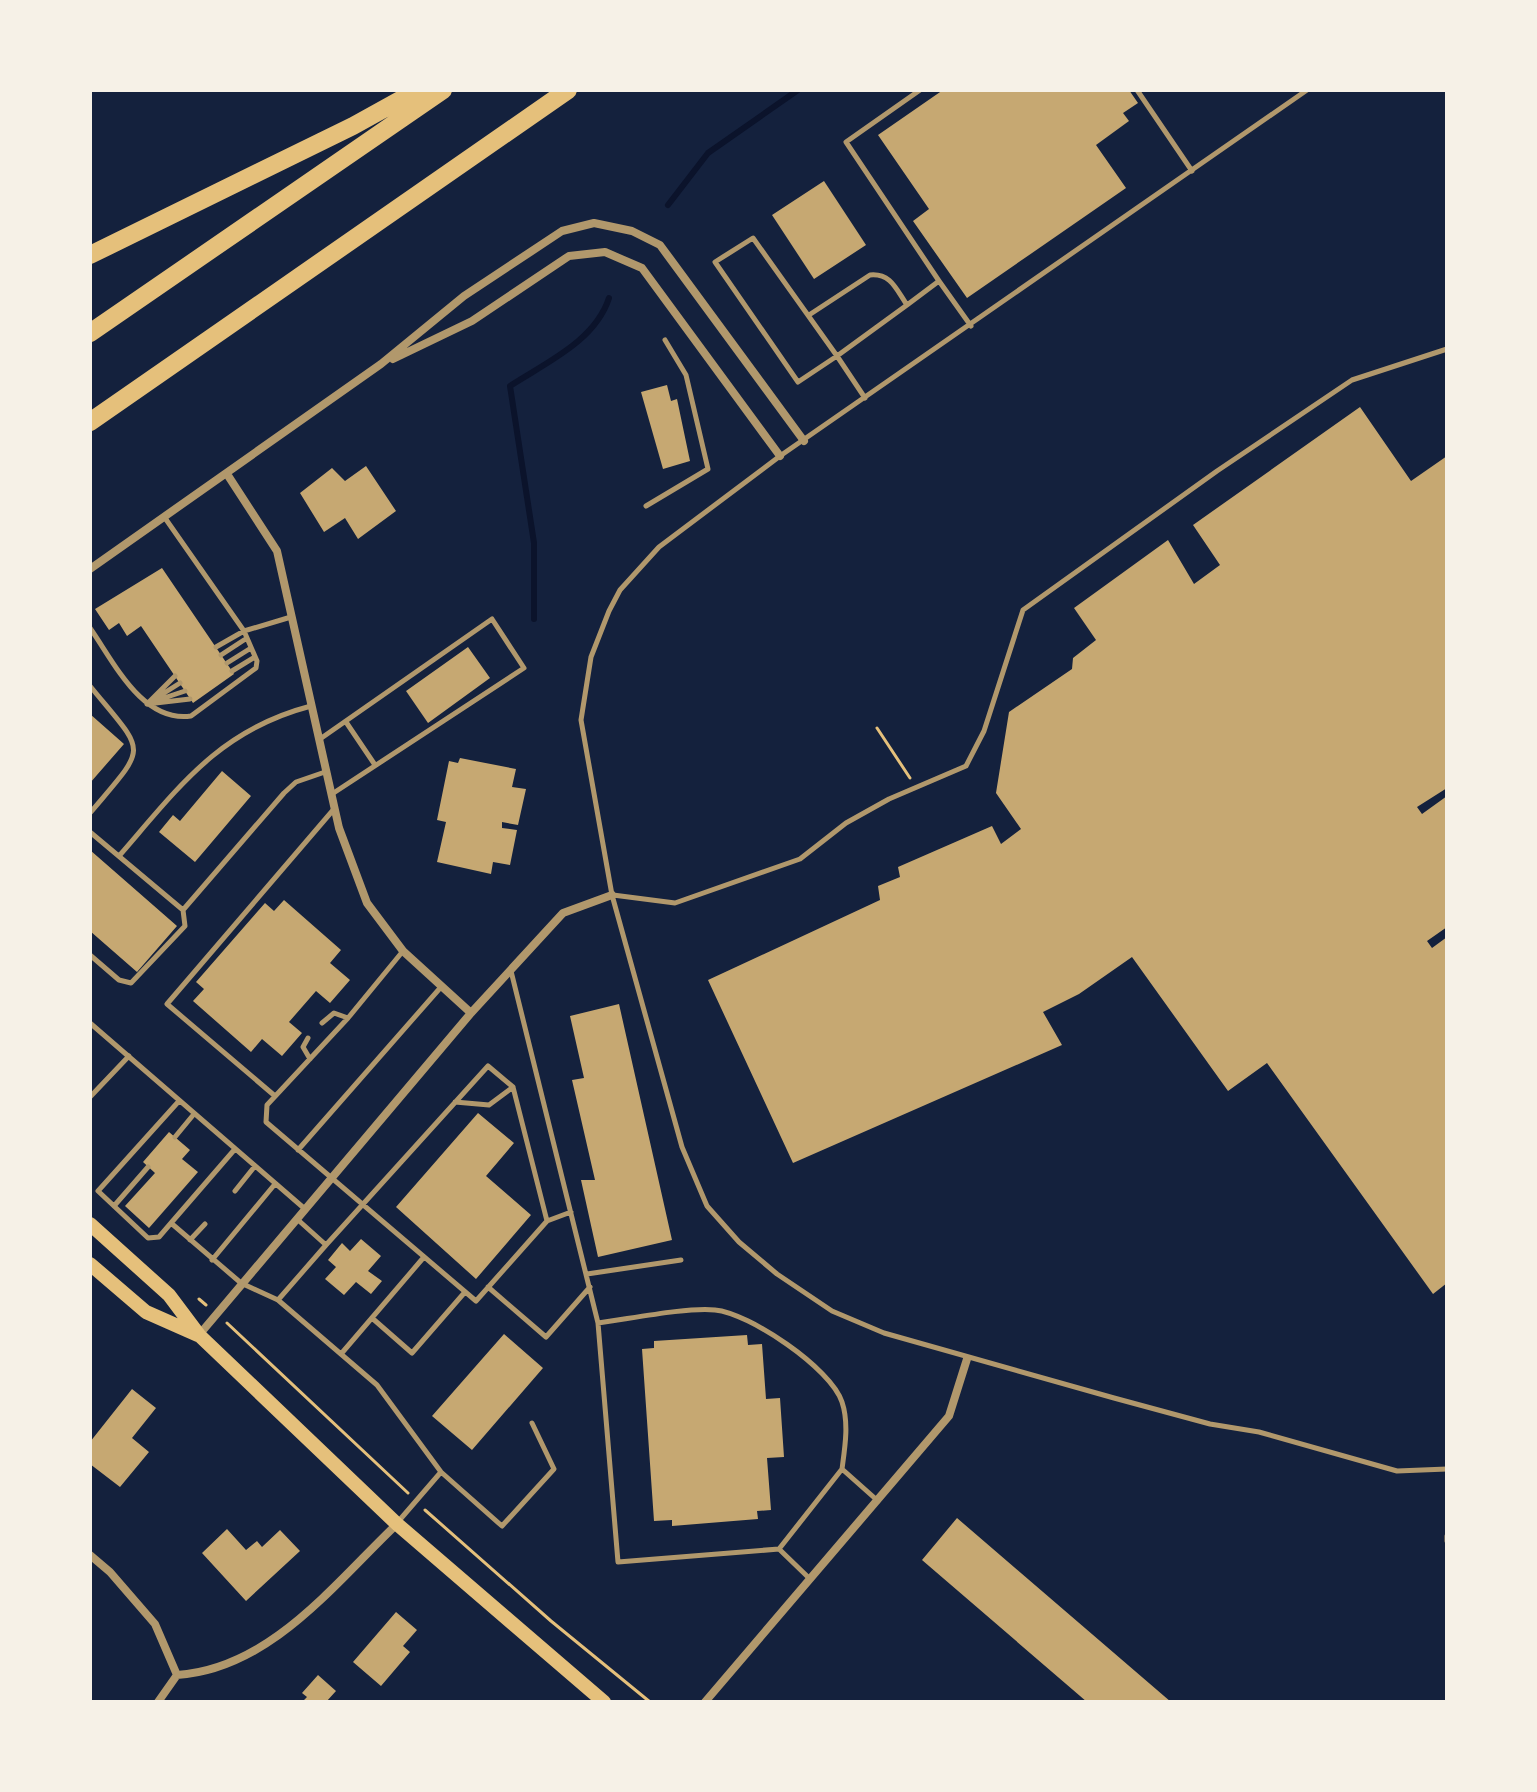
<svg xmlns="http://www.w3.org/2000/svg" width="1537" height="1792" font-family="Cabin,sans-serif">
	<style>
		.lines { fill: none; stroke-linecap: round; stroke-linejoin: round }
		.stream { stroke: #0b132b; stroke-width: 6 }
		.building { fill: #c6a872 }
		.path { stroke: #e5c07b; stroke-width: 3 }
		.service { stroke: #b1986c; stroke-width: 5 }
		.minor { stroke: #b1986c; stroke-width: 8 }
		.secondary { stroke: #e5c07b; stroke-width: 14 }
		.motorway { stroke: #e5c07b; stroke-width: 18 }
	</style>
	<rect width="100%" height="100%" fill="#14213d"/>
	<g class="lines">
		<!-- stream -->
		<path class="stream" d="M668,205l40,-52 90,-63
			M534,619v-76l-24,-157c37,-24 85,-45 99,-88"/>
	</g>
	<!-- building -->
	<path class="building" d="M943,90h186l9,13 -15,10 6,8 -33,24 30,43 -159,110 -54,-77 16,-12 -51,-74z
		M824,181l42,64 -52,34 -42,-64z
		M667,385l4,16 6,-2 13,62 -27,8 -22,-77z
		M1360,407l51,74 36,-25v332l-30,19 5,7 25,-18v131l-20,14 5,7 15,-11v346l-14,11 -166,-231 -39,28 -96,-134 -53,37 -36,18 19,33 -269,118 -85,-183 172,-80 -2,-14 22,-9 -2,-10 94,-41 9,18 20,-15 -25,-36 13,-81 63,-43 1,-11 23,-18 -22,-32 94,-68 26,44 26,-19 -27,-40z
		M366,466l30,45 -38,28 -13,-21 -21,14 -24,-39 32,-25 13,13z
		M162,568l72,106 -41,29 -52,-77 -14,10 -8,-13 -10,7 -14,-21z
		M468,647l22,31 -62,45 -22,-32z
		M90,714l34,30 -34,39z
		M460,758l56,11 -4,18 14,2 -8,36 -16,-3v6l15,2 -7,35 -17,-3 -2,12 -54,-12 9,-40 -9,-2 12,-59 9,2z
		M222,771l29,25 -56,66 -36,-30 14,-17 7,6z
		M90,850l87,76 -40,46 -47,-41z
		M284,900l57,50 -11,13 20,17 -20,23 -14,-12 -27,31 13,11 -20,23 -20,-17 -11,13 -58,-51 11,-12 -8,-7 69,-79 9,8z
		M619,1004l53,236 -74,17 -17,-77h14l-23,-100 12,-2 -14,-62z
		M478,1113l36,30 -28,33 45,39 -55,64 -80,-72z
		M169,1132l21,18 -8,9 16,13 -49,56 -24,-22 30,-33 -12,-11z
		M361,1239l20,17 -13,15 14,10 -11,13 -15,-12 -12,13 -19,-16 11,-12 -8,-7 14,-17 8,8z
		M504,1334l39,34 -71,82 -40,-34z
		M747,1335l1,10 14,-1 4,55 14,-1 4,59 -17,1 4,52 -14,1 1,8 -86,7v-6l-18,1 -12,-172 12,-1v-7z
		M132,1389l24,19 -24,30 17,14 -29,35 -30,-23v-22z
		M957,1518l214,184h-84l-165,-142z
		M227,1529l19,21 11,-9 5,6 18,-17 20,21 -54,50 -44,-48z
		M396,1612l21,18 -14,16 7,6 -29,34 -28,-24z
		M318,1675l18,16 -10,11h-24l5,-5 -5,-4z"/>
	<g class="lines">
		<!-- path -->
		<path class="path" d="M877,728l33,50
			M199,1299l7,6
			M227,1323l181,170
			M425,1510l126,111 99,81"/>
		<!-- service -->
		<path class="service" d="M920,90l-74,52 93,139
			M1137,90l55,81
			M1307,90l-527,366 -121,91 -39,43 -11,21 -18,46 -10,63 31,175 70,252 25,59 32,36 38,32 55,37 52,22 230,65 96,26 49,8 138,39 50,-2
			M907,305l32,-24 32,45
			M809,315l61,-40c21,-2 26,14 37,30l-70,51 -84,-118 -38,24 83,120 39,-26 28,42
			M646,506l62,-37 -22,-94 -21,-35
			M165,518l79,113 47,-14
			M90,628c24,34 52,95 101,88l65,-48 1,-7 -13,-30 -28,16
			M221,655l26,-17
			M227,663l24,-15
			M232,671l23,-14
			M90,686c57,70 59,57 0,127
			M153,700l27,-17
			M158,700l27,-9
			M147,704l43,-5
			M147,704l28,-28
			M346,722l29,43
			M320,739l172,-120 32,49 -192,126
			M90,832l93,78 2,16 -54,57 -12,-3 -29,-25
			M119,856c60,-69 100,-126 192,-150
			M613,895l62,8 125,-44 46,-36 43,-24 77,-33 18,-35 39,-121 194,-139 135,-91 95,-31
			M183,910l101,-117 12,-11 29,-10
			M403,951l-55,67 -81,87 -1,17 210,179 71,-80
			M511,971l87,352 20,239 161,-13 31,30
			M90,1023l215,186
			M322,1023l12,-10 14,5
			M308,1038l-5,9 7,12
			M275,1096l-108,-92 167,-195
			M90,1097l39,-41
			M455,1102l34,3 24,-18
			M175,1137l19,-23
			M235,1149l-64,74 70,60 37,17 99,85 64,87 61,54 52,-57 -22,-46
			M298,1150l143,-163
			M235,1191l20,-25
			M114,1206l34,-39
			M171,1223l-12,14 -11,1 -50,-47 81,-90
			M190,1240l15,-16
			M326,1245l162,-179 25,21 34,134 24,-9
			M212,1260l63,-76
			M587,1274l94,-14
			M488,1287l58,50 44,-50
			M278,1300l48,-55 -29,-26
			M372,1318l40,35 53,-61
			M598,1323c31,-4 89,-16 117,-13 34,3 116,58 127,92 7,21 3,45 0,67l36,32
			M341,1354l83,-97
			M397,1523l44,-51
			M1447,1536v5
			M779,1549l63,-80"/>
		<!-- minor -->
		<path class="minor" d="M393,359l79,-38 97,-65 36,-4 37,16 138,188
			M227,474l50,77 62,277 28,75 36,48 68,62
			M90,569l291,-205 83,-68 98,-65 32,-8 38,8 28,14 144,196
			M199,1335l272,-322 92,-100 49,-18
			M90,1555l20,17 45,52 22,51
			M158,1702l19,-27c93,-6 157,-91 220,-151
			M705,1702l244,-286 18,-57"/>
		<!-- secondary -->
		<path class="secondary" d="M90,1224l79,71 30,40 198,189 207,178
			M90,1264l56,48 52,23"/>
		<!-- motorway -->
		<path class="motorway" d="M90,255l263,-129 65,-36
			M90,333l353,-243
			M90,422l478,-332"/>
	</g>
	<!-- border -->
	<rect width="1537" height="1792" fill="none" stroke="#f6f1e7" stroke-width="184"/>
</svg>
